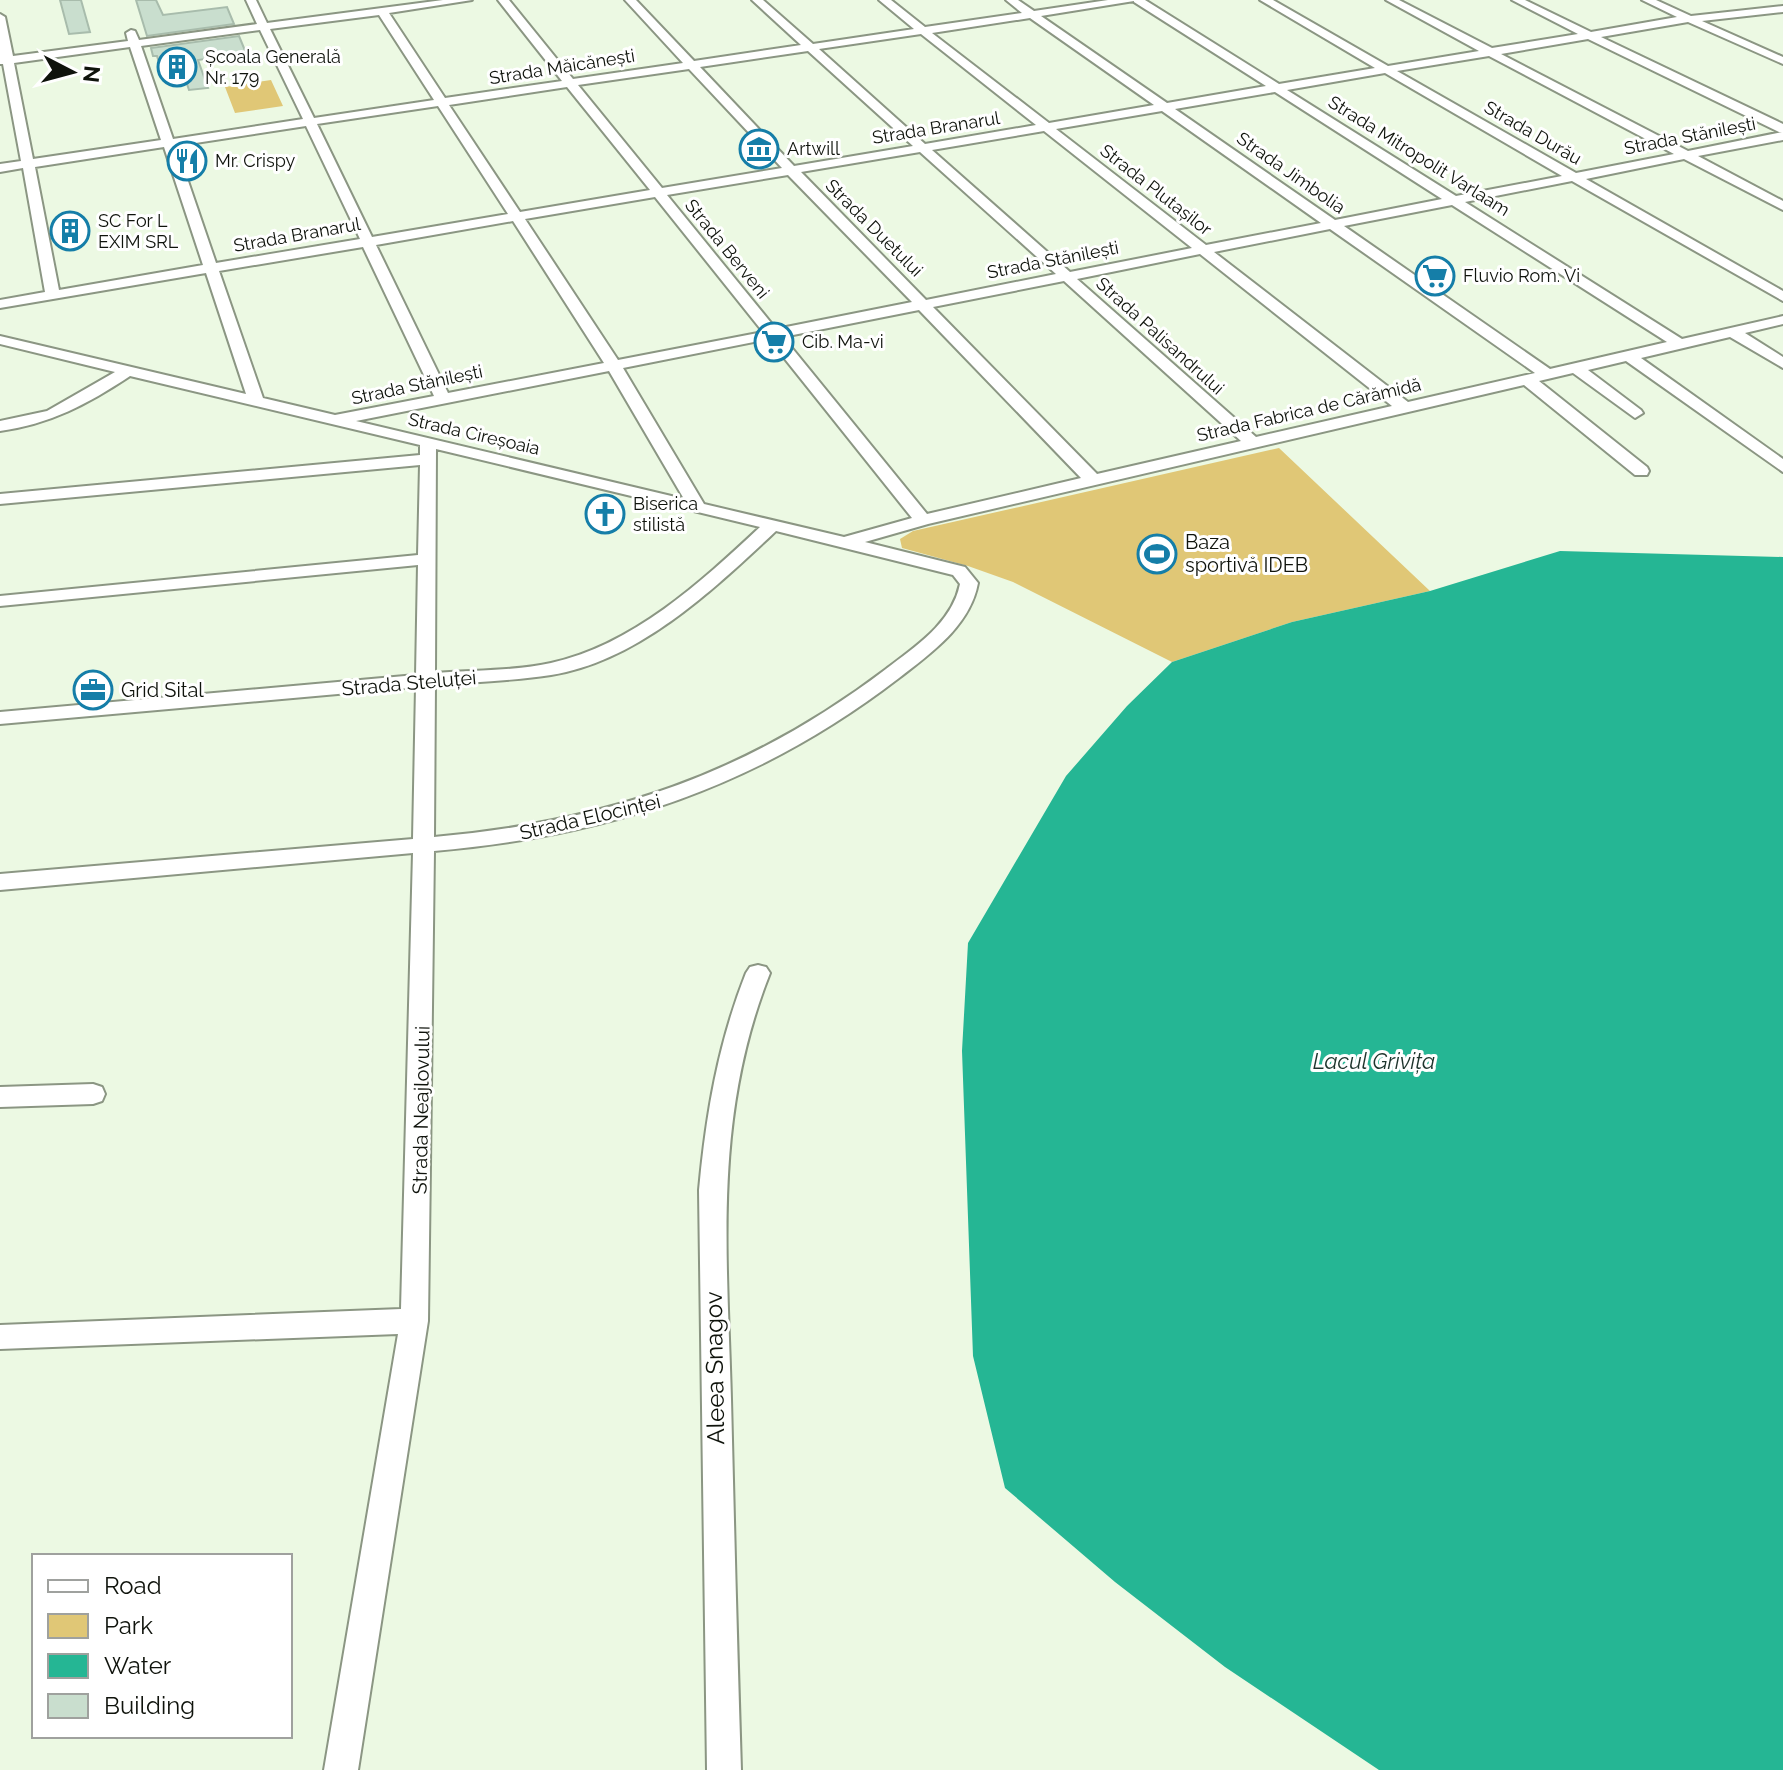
<svg xmlns="http://www.w3.org/2000/svg" width="1783" height="1770" font-family="Raleway,sans-serif">
	<style>
		.green { fill: #e0c776 }
		.water { fill: #25b694 }
		.building { fill: #c9dece; stroke: #a8bcac; stroke-width: 2 }
		.lines { fill: none; stroke-linecap: round; stroke-linejoin: round }
		.street-casing { stroke: #8b9683; stroke-width: 4 }
		.street { fill: #fff; fill-rule: evenodd }
		.labels { text-anchor: middle; stroke-width: 6; stroke-linejoin: round; paint-order: stroke }
		.far-poi-label { font-size: 18px; fill: #0f130c; stroke: #fff; text-anchor: start }
		.far-street-label { font-size: 18px; fill: #0f130c; stroke: #fff }
		.poi-label { font-size: 20px; fill: #0f130c; stroke: #fff; text-anchor: start }
		.street-label { font-size: 20px; fill: #0f130c; stroke: #fff }
		.water-label { font-size: 22px; font-style: italic; fill: #1d342c; stroke: #fff }
		.near-street-label { font-size: 24px; fill: #0f130c; stroke: #fff }
	</style>
	<rect width="100%" height="100%" fill="#ecf9e3"/>
	<!-- green -->
	<path class="green" d="M271,80l12,26 -48,7 -10,-26z
		M1279,448l151,143 -138,31 -120,40 -159,-80 -45,-16 -66,-18 -2,-9 13,-8z"/>
	<!-- water -->
	<path class="water" d="M1560,551l223,6v1213h-404l-154,-103 -110,-85 -110,-94 -32,-132 -11,-305 6,-108 98,-167 61,-70 45,-44 120,-40 138,-31z"/>
	<!-- building -->
	<path class="building" d="M60,0h21l9,32 -21,2z
		M136,0h20l7,15 64,-8 7,17 -87,12z
		M239,36l7,17 -48,7 10,28 -19,2 -3,-9 -12,2 -2,-5 -8,1 -7,-23h-4l-2,-8z"/>
	<g class="lines">
		<!-- street casing -->
		<g class="street-casing">
			<path id="street" d="M246,0h10l11,23 176,-23h29l-83,13 56,85 117,-17 -64,-81h11l64,79 110,-16 -58,-63h11l58,61 107,-16 -49,-45h11l50,44 101,-15 -35,-29h12l34,27 97,-14 -16,-13h12l16,11 74,-11h37l134,84 96,-16 -115,-68h13l115,66 91,-15 -93,-51h13l93,48 86,-14 -66,-34h13l66,32 86,-15 -35,-17h14l35,16 92,-10v6l-81,9 81,36v7l-95,-42 -87,15 182,87v16l-85,16 85,45v9l-99,-51 -98,20 197,112v10l-211,-120 -107,21 217,137 101,-23v8l-38,9 38,24v11l-53,-31 -89,21 142,101v13l-157,-111 -38,9 53,40 2,3 -8,5 -62,-45 -34,8 108,86 2,4 -2,4h-12l-111,-90 -596,139 -63,18 100,25 13,16c-8,43 -47,70 -79,95 -140,108 -290,158 -465,173l-6,470 -70,449h-34l74,-436 -398,15v-24l401,-16 12,-456 -413,37v-16l413,-35 3,-152 -416,37v-12l416,-37 2,-110 -418,41v-10l418,-41 2,-90 -420,39v-10l420,-39v-10l-290,-69c-42,28 -80,48 -130,55v-10l47,-10 68,-39 -115,-28v-8l246,58 -40,-121 -206,35v-8l45,-8 -22,-124 -23,4v-8l21,-3 -18,-97h-3v-50l5,3 8,39 115,-15 -2,-8 5,-3 4,1 4,9 118,-16zM1134,1v1l132,84 -99,17 -126,-87zM379,15l55,85 -120,18 -44,-89zM1030,18l124,87 -105,18 -117,-90zM260,30l43,89 -130,20 -32,-93zM921,34l115,91 -111,19 -106,-95zM1588,39l191,93h3l-94,19 -187,-97zM130,47l31,93 -128,19 -19,-96zM808,51l105,95 -119,20 -94,-99zM1489,56l185,98 -98,19 -179,-102zM689,69l93,99 -120,20 -84,-103zM1385,73l177,103 -106,20 -169,-106zM567,87l83,103 -130,22 -71,-107zM1275,92l167,107 -107,21 -160,-111zM438,106l70,108 -136,23 -55,-113zM1162,111l159,112 -115,22 -150,-116zM306,126l54,113 -144,24 -40,-117zM1044,131l148,117 -122,24 -138,-122zM164,147l39,118 -144,25 -24,-123zM920,152l136,122 -130,26 -125,-128zM788,175l124,127 -136,27 -109,-134zM655,197l108,135 -145,28 -93,-141zM1452,205l215,137 -117,27 -206,-143zM513,221l91,142 -156,30 -72,-148zM1330,229l205,144 -127,29 -194,-150zM363,247l71,149 -99,19 -72,-17 -44,-127zM1200,254l192,152 -136,31 -179,-158zM1064,281l177,160 -144,33 -164,-167zM919,310l162,168 -154,36 -144,-177zM769,339l143,179 -68,19 -140,-33 -81,-136zM609,371l75,128 -328,-78zM436,449l324,78c-59,55 -127,118 -209,136 -37,8 -78,7 -116,10zM776,531l177,44 7,9c-8,39 -44,62 -74,85 -138,105 -280,153 -452,168l1,-152c38,-3 78,-4 116,-10 88,-14 163,-86 225,-144z
				M758,965l8,2 4,6c-57,143 -43,277 -39,426 3,124 6,247 10,371h-34l-8,-580c7,-76 19,-146 47,-217l4,-6z
				M93,1084l9,3 3,7 -3,7 -9,3 -93,3v-20z"/>
		</g>
		<!-- street -->
		<use href="#street" class="street"/>
	</g>
	<!-- icons -->
	<defs>
		<g id="building-ring" transform="scale(2)"><circle r="9.5" fill="#fff" stroke="#157ea8" stroke-width="1.5"/><path d="M-4-6H4V6H1V3H-1V6H-4ZM-2.5-4.3h1.7v1.8h-1.7ZM.8-4.3h1.7v1.8H.8ZM-2.5-1h1.7V.8h-1.7ZM.8-1h1.7V.8H.8Z" fill="#157ea8"/></g>
		<g id="museum-ring" transform="scale(2)"><circle r="9.5" fill="#fff" stroke="#157ea8" stroke-width="1.5"/><path d="M0-6L6-3V-2H-6V-3ZM-5-1h2V3h-2ZM-1-1h2V3h-2ZM3-1h2V3H3ZM-6 4H6V6H-6Z" fill="#157ea8"/></g>
		<g id="restaurant-ring" transform="scale(2)"><circle r="9.5" fill="#fff" stroke="#157ea8" stroke-width="1.5"/><path d="M-5-6h1v4h1v-4h1v4h1v-4h1v5L-1.5 .5V6h-2V.5L-5-1ZM5-6V6H3V1.5H1.5Q1.5-4 5-6Z" fill="#157ea8"/></g>
		<g id="supermarket-ring" transform="scale(2)"><circle r="9.5" fill="#fff" stroke="#157ea8" stroke-width="1.5"/><path d="M-6-5.5h2.5l.6 2H6L4.5 2H-2.5L-4.4-4H-6ZM-1.5 3.2a1.3 1.3 0 1 0 .1 0ZM3 3.2a1.3 1.3 0 1 0 .1 0Z" fill="#157ea8"/></g>
		<g id="church-ring" transform="scale(2)"><circle r="9.5" fill="#fff" stroke="#157ea8" stroke-width="1.5"/><path d="M-1.2-6h2.4v3.5h3.3v2.4h-3.3V6h-2.4V-.1h-3.3v-2.4h3.3Z" fill="#157ea8"/></g>
		<g id="stadium-ring" transform="scale(2)"><circle r="9.5" fill="#fff" stroke="#157ea8" stroke-width="1.5"/><path d="M0-5a6.5 5 0 1 0 0 10a6.5 5 0 1 0 0-10ZM-3.5-1.8h7v3.6h-7Z" fill="#157ea8"/></g>
		<g id="office-ring" transform="scale(2)"><circle r="9.5" fill="#fff" stroke="#157ea8" stroke-width="1.5"/><path d="M-6-3h4V-5.5h4V-3h4V5H-6ZM-1-4.5V-3h2v-1.5ZM-6 0V1H6V0Z" fill="#157ea8"/></g>
	</defs>
	<g fill-rule="evenodd">
		<use href="#building-ring" x="177" y="67"/>
		<use href="#museum-ring" x="759" y="149"/>
		<use href="#restaurant-ring" x="187" y="161"/>
		<use href="#building-ring" x="70" y="231"/>
		<use href="#supermarket-ring" x="1435" y="276"/>
		<use href="#supermarket-ring" x="774" y="342"/>
		<use href="#church-ring" x="605" y="514"/>
		<use href="#stadium-ring" x="1157" y="554"/>
		<use href="#office-ring" x="93" y="690"/>
	</g>
	<g class="labels">
		<!-- far-poi labels -->
		<g class="far-poi-label">
			<text x="205" y="63">Școala Generală<tspan x="205" dy="21">Nr. 179</tspan></text>
			<text x="787" y="155">Artwill</text>
			<text x="215" y="167">Mr. Crispy</text>
			<text x="98" y="227">SC For L<tspan x="98" dy="21">EXIM SRL</tspan></text>
			<text x="1463" y="282">Fluvio Rom. Vi</text>
			<text x="802" y="348">Cib. Ma-vi</text>
			<text x="633" y="510">Biserica<tspan x="633" dy="21">stilistă</tspan></text>
		</g>
		<!-- far-street labels -->
		<g class="far-street-label">
			<text transform="translate(562 67) rotate(-9)" y="6">Strada Măicănești</text>
			<text transform="translate(936 128) rotate(-9)" y="6">Strada Branarul</text>
			<text transform="translate(1533 133) rotate(30)" y="6">Strada Durău</text>
			<text transform="translate(1690 136) rotate(-11)" y="6">Strada Stănilești</text>
			<text transform="translate(1419 156) rotate(32)" y="6">Strada Mitropolit Varlaam</text>
			<text transform="translate(1291 173) rotate(35)" y="6">Strada Jimbolia</text>
			<text transform="translate(1156 190) rotate(38)" y="6">Strada Plutașilor</text>
			<text transform="translate(874 228) rotate(45)" y="6">Strada Duetului</text>
			<text transform="translate(297 235) rotate(-10)" y="6">Strada Branarul</text>
			<text transform="translate(727 249) rotate(51)" y="6">Strada Berveni</text>
			<text transform="translate(1053 260) rotate(-11)" y="6">Strada Stănilești</text>
			<text transform="translate(1160 336) rotate(42)" y="6">Strada Palisandrului</text>
			<text transform="translate(417 385) rotate(-12)" y="6">Strada Stănilești</text>
			<text transform="translate(1309 410) rotate(-13)" y="6">Strada Fabrica de Cărămidă</text>
			<text transform="translate(474 434) rotate(13)" y="6">Strada Cireșoaia</text>
		</g>
		<!-- poi labels -->
		<g class="poi-label">
			<text x="1185" y="549">Baza<tspan x="1185" dy="23">sportivă IDEB</tspan></text>
			<text x="121" y="697">Grid Sital</text>
		</g>
		<!-- street labels -->
		<g class="street-label">
			<text transform="translate(409 683) rotate(-5)" y="7">Strada Steluței</text>
			<text transform="translate(590 817) rotate(-13)" y="7">Strada Elocinței</text>
			<text transform="translate(421 1110) rotate(-89)" y="7">Strada Neajlovului</text>
		</g>
		<!-- water labels -->
		<g class="water-label">
			<text x="1374" y="1069">Lacul Grivița</text>
		</g>
		<!-- near-street labels -->
		<g class="near-street-label">
			<text transform="translate(715 1368) rotate(-91)" y="8">Aleea Snagov</text>
		</g>
	</g>
	<!-- legend -->
	<rect x="32" y="1554" width="260" height="184" fill="#ffffff" stroke="#9fa19e" stroke-width="2"/>
	<rect x="48" y="1580" width="40" height="12" fill="#ffffff" stroke="#9fa19e" stroke-width="2"/>
	<text x="104" y="1594" font-size="24" fill="#0f130c">Road</text>
	<rect x="48" y="1614" width="40" height="24" fill="#e0c776" stroke="#9fa19e" stroke-width="2"/>
	<text x="104" y="1634" font-size="24" fill="#0f130c">Park</text>
	<rect x="48" y="1654" width="40" height="24" fill="#25b694" stroke="#9fa19e" stroke-width="2"/>
	<text x="104" y="1674" font-size="24" fill="#0f130c">Water</text>
	<rect x="48" y="1694" width="40" height="24" fill="#c9dece" stroke="#9fa19e" stroke-width="2"/>
	<text x="104" y="1714" font-size="24" fill="#0f130c">Building</text>
	<!-- north arrow -->
	<g transform="translate(72 72) rotate(96)" stroke="#ffffff" stroke-width="6" paint-order="stroke">
	<path d="M0-6L14 30L0 20L-14 30Z" fill="#0f130c"/>
	<text y="-12" font-size="22" font-weight="bold" text-anchor="middle" fill="#0f130c">N</text>
	</g>
</svg>
